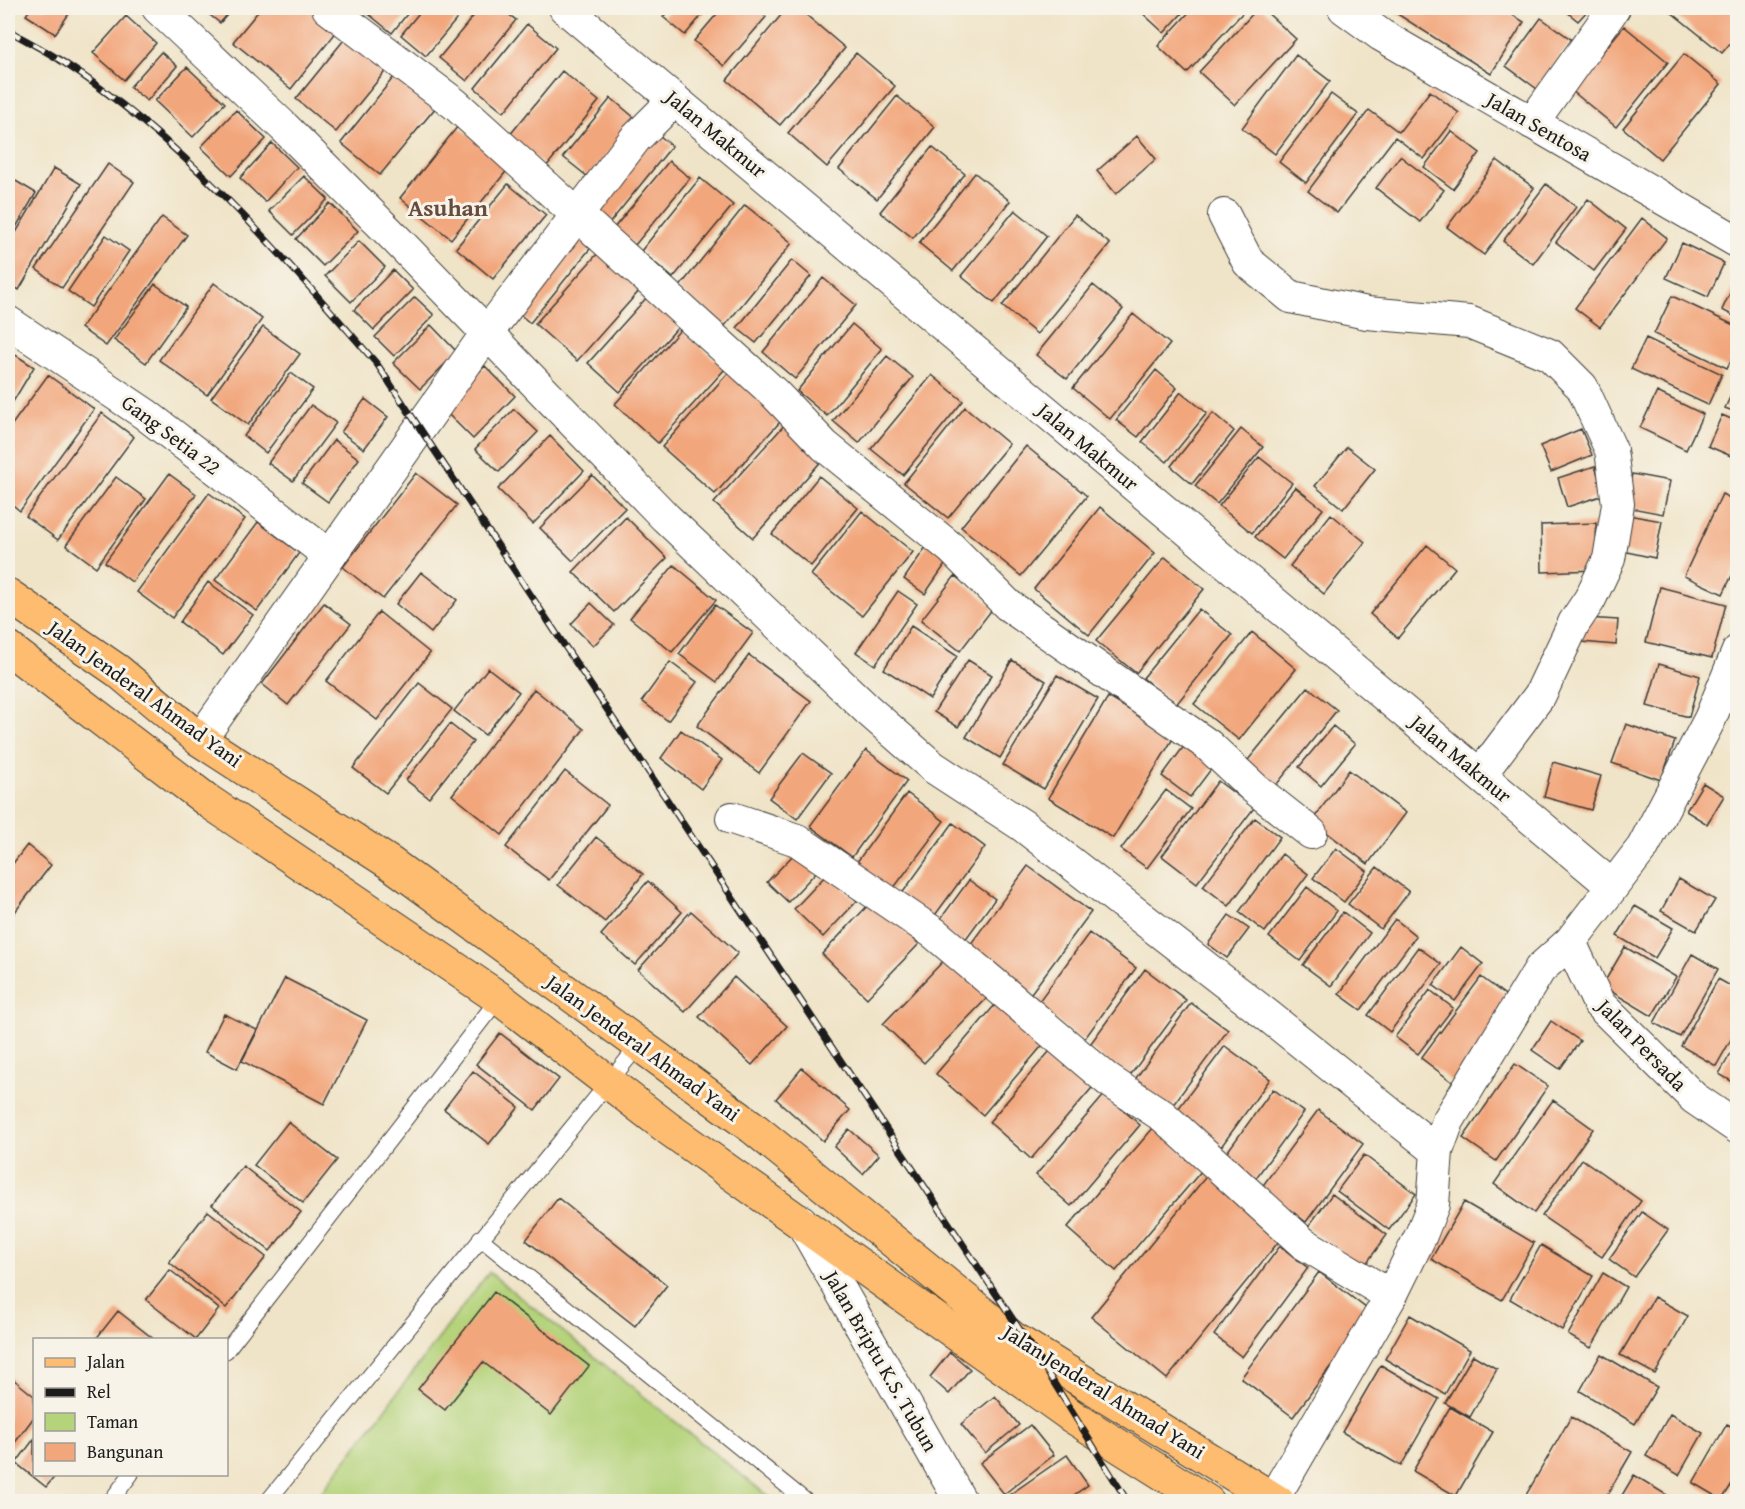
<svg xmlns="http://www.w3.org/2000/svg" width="1745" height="1509" font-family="'Gentium Book Plus',serif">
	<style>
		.green { fill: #b4d37a; stroke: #68784b; stroke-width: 1.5 }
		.building { fill: #f2a67c }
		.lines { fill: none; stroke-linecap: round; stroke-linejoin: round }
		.service-casing { stroke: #3c3a36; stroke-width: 17 }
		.minor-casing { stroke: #3c3a36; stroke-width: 34 }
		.primary-casing { stroke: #3c3a36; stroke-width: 35 }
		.service { stroke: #fff; stroke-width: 15 }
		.minor { stroke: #fff; stroke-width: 32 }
		.primary { stroke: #fdbc70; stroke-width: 33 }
		.rail-casing { stroke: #1c1c1c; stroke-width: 7 }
		.rail { stroke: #f7f3e8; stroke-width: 4.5; stroke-dasharray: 14; stroke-linecap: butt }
		.labels { text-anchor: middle; stroke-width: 6; stroke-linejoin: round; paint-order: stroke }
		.street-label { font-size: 21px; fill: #1c1c1c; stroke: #f7f3e8 }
		.quarter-label { font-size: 24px; font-weight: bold; fill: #674c3e; stroke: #f7f3e8 }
	</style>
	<rect width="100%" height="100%" fill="#f7f3e8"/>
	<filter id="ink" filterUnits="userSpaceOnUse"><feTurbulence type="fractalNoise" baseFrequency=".0167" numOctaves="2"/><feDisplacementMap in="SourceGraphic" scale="12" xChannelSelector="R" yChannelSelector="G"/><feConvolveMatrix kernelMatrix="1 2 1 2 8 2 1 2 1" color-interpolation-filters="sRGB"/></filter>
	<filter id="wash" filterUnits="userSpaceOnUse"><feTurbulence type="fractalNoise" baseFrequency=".008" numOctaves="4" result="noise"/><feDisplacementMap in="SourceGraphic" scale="24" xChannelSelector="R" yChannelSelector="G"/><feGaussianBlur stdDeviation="1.35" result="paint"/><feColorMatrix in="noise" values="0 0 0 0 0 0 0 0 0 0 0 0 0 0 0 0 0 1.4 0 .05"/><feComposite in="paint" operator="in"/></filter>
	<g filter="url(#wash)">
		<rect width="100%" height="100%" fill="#f0e4c8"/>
		<!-- green -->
		<path class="green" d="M489,1272l285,229 -460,1z"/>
		<g id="blocks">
			<!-- building -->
			<path class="building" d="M31,8h42l-18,26 -29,-19z
				M201,8h32l-13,15z
				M261,8h59l22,17 -51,64 -58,-47z
				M368,8h44l-20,25 -27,-22z
				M423,8h43l-40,48 -25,-21z
				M480,8h20l16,12 -49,61 -28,-23z
				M671,8h37l-23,27 -22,-18z
				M722,8h33l11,9 -42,49 -30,-25z
				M787,8h11l47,40 -65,77 -53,-45z
				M1137,8h50l-23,25z
				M1193,8h54l-60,65 -29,-27z
				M1258,8h4l34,31 -61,66 -36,-33z
				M1388,8h113l23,14 -33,52z
				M1562,8h28l-12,13z
				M1666,8h72v26l-16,19z
				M126,16l30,27 -32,37 -31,-27z
				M1541,18l31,22 -35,49 -31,-23z
				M527,24l29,24 -52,64 -29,-24z
				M1624,26l44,36 -52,65 -45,-37z
				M352,30l40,33 -56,69 -40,-33z
				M161,52l16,14 -30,35 -17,-14z
				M856,53l39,33 -68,81 -39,-34z
				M1684,54l37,30 -61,75 -37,-31z
				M1296,55l34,26 -55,73 -33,-26z
				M187,67l38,36 -32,34 -38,-36z
				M401,68l40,33 -61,74 -39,-32z
				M562,71l37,30 -53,66 -37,-31z
				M1430,91l29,22 -35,46 -29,-22 -58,76 -29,-22 61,-81 30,22z
				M1331,94l27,20 -52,69 -27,-21z
				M897,96l38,31 -58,72 -38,-30z
				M611,98l25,21 -48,58 -25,-20z
				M236,110l30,29 -35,37 -30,-29z
				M458,126l51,42 -58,71 -51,-41z
				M653,130l19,16 -64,79 -19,-16z
				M1451,131l29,22 -27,36 -29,-22z
				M1137,136l19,23 -40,35 -19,-23z
				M272,143l25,24 -32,35 -25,-24z
				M932,147l33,27 -52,64 -33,-26z
				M1400,156l44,34 -24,32 -44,-34z
				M1497,160l37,28 -50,67 -37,-28z
				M669,161l21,17 -55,67 -21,-17z
				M108,164l26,18 -72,106 -26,-19z
				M54,168l27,16 -62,106 -11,-7v-37z
				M975,173l35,28 -57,70 -34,-28z
				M304,176l24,23 -35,36 -24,-24z
				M9,177l27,16 -28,48v-62z
				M700,178l33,27 -60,73 -32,-27z
				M508,184l38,31 -53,64 -37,-31z
				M1546,184l30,23 -43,57 -30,-23z
				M1588,199l38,30 -32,42 -38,-29z
				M330,203l28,28 -35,35 -27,-27z
				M745,205l47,38 -68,84 -46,-38z
				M1015,210l32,26 -53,67 -33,-27z
				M1075,215l35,29 -73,90 -35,-28z
				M162,217l25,18 -81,111 -25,-18z
				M1642,218l25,20 -67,89 -25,-19z
				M575,229l18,16 -63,78 -19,-16z
				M106,235l23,16 -38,56 -23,-16z
				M359,241l26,26 -34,35 -26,-26z
				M1682,243l42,20 -16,34 -42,-19z
				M598,253l42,37 -63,71 -42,-37z
				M792,260l19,16 -55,67 -19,-15z
				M393,270l20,20 -39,40 -20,-20z
				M1738,276v42l-16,-8z
				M823,278l33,27 -61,74 -32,-27z
				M214,283l48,36 -55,76 -48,-35z
				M155,284l31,23 -40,56 -32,-23z
				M1093,285l30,24 -56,70 -31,-24z
				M648,296l32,29 -60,67 -32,-29z
				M1672,296l66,31v19l-11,22 -73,-34z
				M415,297l19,18 -40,41 -19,-19z
				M1133,314l37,30 -60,75 -37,-31z
				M852,324l30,25 -55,67 -30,-25z
				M431,325l26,27 -37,37 -27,-26z
				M263,327l37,27 -52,71 -37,-27z
				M681,329l44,40 -67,74 -43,-39z
				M1646,338l76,36 -14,31 -77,-36z
				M8,350l26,17 -26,43z
				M887,356l26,21 -54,66 -26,-22z
				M736,364l53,48 -74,82 -53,-47z
				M485,366l30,30 -42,43 -30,-30z
				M1156,370l21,18 -39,49 -22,-17z
				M291,373l22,16 -47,64 -22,-17z
				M48,375l46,34 -74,102 -12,-10v-71z
				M932,375l31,26 -60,74 -32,-26z
				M1738,380v33l-13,-5z
				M1181,392l26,21 -40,49 -25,-20z
				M1657,392l46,22 -17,36 -46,-22z
				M365,399l23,18 -24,32 -23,-17z
				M311,405l25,18 -43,58 -25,-18z
				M965,407l44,37 -61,74 -44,-35z
				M514,409l24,23 -39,40 -24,-23z
				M102,413l32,24 -76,103 -32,-24z
				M1213,413l21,18 -42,53 -21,-18z
				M1722,415l16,7v37l-30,-13z
				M787,422l38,35 -72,81 -39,-35z
				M1241,429l22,18 -46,57 -22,-18z
				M1581,429l11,26 -41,17 -11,-26z
				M550,436l34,35 -51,53 -35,-35z
				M334,440l25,19 -31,43 -26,-19z
				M1026,446l61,50 -66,80 -60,-49z
				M1347,447l28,22 -32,40 -28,-23z
				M1259,457l33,26 -40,50 -33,-27z
				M1595,466l9,29 -37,12 -9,-29z
				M416,473l41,32 -74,94 -40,-32z
				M169,474l27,20 -64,88 -27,-20z
				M1632,474l38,7 -7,33 -37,-7z
				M592,475l33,33 -52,53 -33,-33z
				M819,476l39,32 -47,58 -39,-32z
				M116,477l30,22 -50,68 -30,-22z
				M1295,487l28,22 -40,50 -28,-22z
				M209,493l36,26 -73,99 -35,-26z
				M1722,494l16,8v61l-15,31 -39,-18z
				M1100,507l55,46 -66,82 -55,-46z
				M862,511l51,41 -51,64 -51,-41z
				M1331,514l34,28 -41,52 -34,-28z
				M1628,515l34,6 -7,37 -33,-7z
				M626,517l41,41 -53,54 -41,-40z
				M258,522l41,31 -42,58 -42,-31z
				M1596,523l1,47 -55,2 -1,-47z
				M932,538l21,15 -28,41 -21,-15z
				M1427,545l28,23 -57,70 -28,-24z
				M1165,557l39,32 -68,84 -40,-32z
				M674,565l42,35 -44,52 -42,-34z
				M421,572l36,28 -26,33 -35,-29z
				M955,576l39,31 -34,44 -39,-31z
				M208,582l45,33 -30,40 -43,-33z
				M1660,587l66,17 -14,54 -66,-16z
				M898,591l19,13 -42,61 -19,-13z
				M324,603l27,21 -63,81 -26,-21z
				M591,603l23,22 -21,21 -22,-22z
				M715,605l38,28 -36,49 -38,-28z
				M1199,609l33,26 -57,71 -32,-28z
				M379,612l51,41 -53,67 -51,-39z
				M1585,618l33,2 -2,25 -34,-3z
				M911,626l46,30 -27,43 -46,-30z
				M1252,632l44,37 -57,71 -45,-36z
				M749,655l62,46 -52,72 -62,-47z
				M968,660l24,15 -34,52 -24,-15z
				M1012,660l34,21 -46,77 -34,-21z
				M670,662l27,20 -29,39 -26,-20z
				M1659,664l41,12 -11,41 -42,-11z
				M488,668l31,24 -34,43 -31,-24z
				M1057,675l41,24 -54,90 -41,-24z
				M419,683l33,26 -66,84 -33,-25z
				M1308,687l29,23 -69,85 -29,-24z
				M534,689l50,40 -82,106 -50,-40z
				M1108,697l66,40 -61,101 -65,-40z
				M450,724l23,18 -44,56 -23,-18z
				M1626,724l49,17 -14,39 -49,-17z
				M1333,726l22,18 -34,42 -22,-19z
				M681,730l41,30 -21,29 -40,-31z
				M1187,742l28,22 -25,33 -28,-21z
				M866,750l41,31 -55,76 -42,-31z
				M803,753l28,20 -34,46 -28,-21z
				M1553,762l48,14 -10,34 -47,-13z
				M1349,770l57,43 -38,51 -56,-43z
				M565,771l43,34 -59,75 -43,-33z
				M1218,781l36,27 -57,75 -35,-27z
				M1703,783l21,13 -17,28 -21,-13z
				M1166,790l25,19 -44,59 -26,-19z
				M907,793l37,28 -54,72 -36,-27z
				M1255,818l25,19 -51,69 -26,-20z
				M953,823l32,24 -55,75 -32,-23z
				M596,837l47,37 -38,48 -47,-37z
				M27,845l24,20 -43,56v-51z
				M1336,848l31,23 -23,31 -31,-24z
				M799,849l20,20 -31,33 -21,-20z
				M1282,854l26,20 -43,58 -26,-20z
				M1028,866l63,46 -62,84 -62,-47z
				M1377,867l32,25 -28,37 -33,-25z
				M828,873l29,28 -34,36 -29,-28z
				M1679,879l36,21 -19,31 -35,-20z
				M969,880l26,19 -33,45 -26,-19z
				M648,881l34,31 -47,53 -34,-30z
				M1307,887l30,24 -37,50 -31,-24z
				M873,900l46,44 -52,54 -45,-44z
				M1635,906l38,22 -18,30 -38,-22z
				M691,911l47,42 -53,59 -47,-42z
				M1343,912l27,21 -39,53 -28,-21z
				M1229,915l20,14 -22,29 -19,-14z
				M1395,919l21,17 -55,74 -22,-16z
				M1089,933l47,35 -53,73 -47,-36z
				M1418,947l23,17 -51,68 -22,-17z
				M1461,947l22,17 -28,37 -22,-16z
				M1625,947l51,30 -24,39 -50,-30z
				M950,954l41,40 -67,69 -41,-39z
				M1692,954l26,15 -38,68 -26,-14z
				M1145,969l41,31 -57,77 -41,-30z
				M734,977l53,49 -35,39 -53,-48z
				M1481,977l35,26 -61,81 -34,-26z
				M285,978l82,42 -43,84 -82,-43z
				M1718,979l20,11v37l-22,39 -35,-20z
				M1430,990l23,18 -35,46 -23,-17z
				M1000,999l47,41 -64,75 -47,-41z
				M1191,1003l37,27 -58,79 -37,-27z
				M224,1014l33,16 -20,39 -32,-17z
				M1551,1021l29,20 -20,28 -28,-19z
				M500,1033l59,46 -24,31 -59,-46z
				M1738,1041v44l-19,-11z
				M1055,1045l42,37 -66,77 -42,-37z
				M1225,1046l45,33 -52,72 -46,-34z
				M1515,1064l33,22 -52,75 -33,-23z
				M802,1068l48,42 -27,31 -47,-42z
				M473,1071l46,36 -30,37 -45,-35z
				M1273,1089l31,23 -51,70 -31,-23z
				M1105,1094l35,31 -69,81 -35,-31z
				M1553,1100l40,29 -59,84 -40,-29z
				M1318,1110l45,34 -57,78 -45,-34z
				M288,1122l49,38 -34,43 -49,-38z
				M1154,1127l49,42 -87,102 -49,-43z
				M849,1129l30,26 -16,19 -29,-27z
				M1364,1155l52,39 -27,36 -52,-39z
				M1582,1159l59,42 -39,56 -60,-41z
				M243,1166l58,46 -31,39 -58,-46z
				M1209,1173l75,62 -117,144 -76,-62z
				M1332,1194l55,41 -24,33 -55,-41z
				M558,1198l109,87 -32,41 -109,-86z
				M1464,1202l70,41 -32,57 -71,-41z
				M208,1211l58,46 -40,51 -57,-46z
				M1642,1212l26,18 -34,47 -25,-18z
				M1541,1245l52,31 -31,54 -52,-31z
				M1280,1246l28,22 -66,89 -28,-22z
				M170,1270l49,39 -23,30 -50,-39z
				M1319,1272l52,40 -78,105 -52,-39z
				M1603,1273l23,14 -35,61 -23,-13z
				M494,1292l95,74 -38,49 -68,-53 -38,48 -27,-21z
				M1654,1297l34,19 -33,58 -35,-19z
				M118,1311l37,29h-60z
				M1410,1315l60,35 -25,44 -60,-35z
				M950,1352l20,17 -21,25 -19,-17z
				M1601,1354l56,33 -22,37 -55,-33z
				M1473,1355l24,14 -27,48 -25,-14z
				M1381,1365l58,34 -38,67 -59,-34z
				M8,1375l26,21v21l-26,35z
				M995,1396l24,29 -34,28 -24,-29z
				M1450,1407l43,25 -37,64 -43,-25z
				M1670,1414l33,19 -24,42 -33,-19z
				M1571,1417l61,35 -29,50h-81z
				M1727,1424l11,6v44l-16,26 -29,-17z
				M1030,1425l24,30 -50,39 -24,-31z
				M34,1439v35h23l-11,13 -30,-24z
				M1067,1455l21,30 -24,17h-61l-1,-2z
				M1634,1475l44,27h-60z"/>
		</g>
	</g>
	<g filter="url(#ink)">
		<use href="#blocks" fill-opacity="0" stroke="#3c3a36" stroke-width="1.5"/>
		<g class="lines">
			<!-- service casing -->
			<g class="service-casing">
				<path id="service" d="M480,1238l327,264
					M226,1351l273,-353
					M110,1502l21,-28
					M267,1502l372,-457"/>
			</g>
			<!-- minor casing -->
			<g class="minor-casing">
				<path id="minor" d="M158,8l126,119 112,112 269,278 204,194 64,56 89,58 245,190 170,136
					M328,8l127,96 319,289 51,53 126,102 57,57 200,140 46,43 57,45
					M565,8l1047,878
					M1344,8l37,27 357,207
					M1532,123l82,-115
					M1224,215l24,47 43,35 76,16 102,9 81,33 32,32 29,63 7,54 -9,55 -19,40 -16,24 -34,72 -60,80
					M8,322l137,92 185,142
					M200,740l287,-407 148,-194 39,-39
					M732,818l65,22 137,93 174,147 55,36 140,127 88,53
					M1570,942l29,62 95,94 44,30
					M801,1221l160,281
					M1273,1499l118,-203 30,-61 12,-30 4,-54 11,-30 92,-152 30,-27 73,-95 67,-128 28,-68"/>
			</g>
			<!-- primary casing -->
			<g class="primary-casing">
				<path id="primary" d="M8,595l110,76 82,69 190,123 362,264 262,212 264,163
					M8,648l200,153 291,197 170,131 404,288 135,85"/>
			</g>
			<!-- service -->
			<use href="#service" class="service"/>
			<!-- minor -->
			<use href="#minor" class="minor"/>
			<!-- primary -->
			<use href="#primary" class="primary"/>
			<!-- rail casing -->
			<g class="rail-casing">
				<path id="rail" d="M8,30c18,11 37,20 55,32 122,80 219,193 314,302l659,990 92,148"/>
			</g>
			<!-- rail -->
			<use href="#rail" class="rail"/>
		</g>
	</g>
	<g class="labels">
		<!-- street labels -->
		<g class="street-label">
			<text transform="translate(1539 127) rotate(30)" y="7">Jalan Sentosa</text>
			<text transform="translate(716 134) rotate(40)" y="7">Jalan Makmur</text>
			<text transform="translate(171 435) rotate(37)" y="7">Gang Setia 22</text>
			<text transform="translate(1088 447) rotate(40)" y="7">Jalan Makmur</text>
			<text transform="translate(145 694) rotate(36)" y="7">Jalan Jenderal Ahmad Yani</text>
			<text transform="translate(1461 759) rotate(40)" y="7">Jalan Makmur</text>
			<text transform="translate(1642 1045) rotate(46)" y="7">Jalan Persada</text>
			<text transform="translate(643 1048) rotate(36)" y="7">Jalan Jenderal Ahmad Yani</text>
			<text transform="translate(881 1361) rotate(60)" y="7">Jalan Briptu K.S. Tubun</text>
			<text transform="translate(1104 1392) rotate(32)" y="7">Jalan Jenderal Ahmad Yani</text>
		</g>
		<!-- quarter labels -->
		<g class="quarter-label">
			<text x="448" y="216">Asuhan</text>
		</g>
	</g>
	<!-- margin -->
	<rect width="1745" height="1509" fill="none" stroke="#f7f3e8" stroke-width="30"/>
	<!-- legend -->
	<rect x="33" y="1338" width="195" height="138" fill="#f7f3e8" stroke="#9f9d96" stroke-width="1.5"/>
	<rect x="45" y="1358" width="30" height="9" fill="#fdbc70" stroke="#9f9d96" stroke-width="1.5"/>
	<text x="87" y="1368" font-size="18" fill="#1c1c1c">Jalan</text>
	<rect x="45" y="1388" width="30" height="9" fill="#1c1c1c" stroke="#9f9d96" stroke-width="1.5"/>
	<text x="87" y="1398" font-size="18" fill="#1c1c1c">Rel</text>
	<rect x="45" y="1413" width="30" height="18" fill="#b4d37a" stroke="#9f9d96" stroke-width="1.5"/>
	<text x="87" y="1428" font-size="18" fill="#1c1c1c">Taman</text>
	<rect x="45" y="1443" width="30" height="18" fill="#f2a67c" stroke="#9f9d96" stroke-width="1.5"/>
	<text x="87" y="1458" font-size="18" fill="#1c1c1c">Bangunan</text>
</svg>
